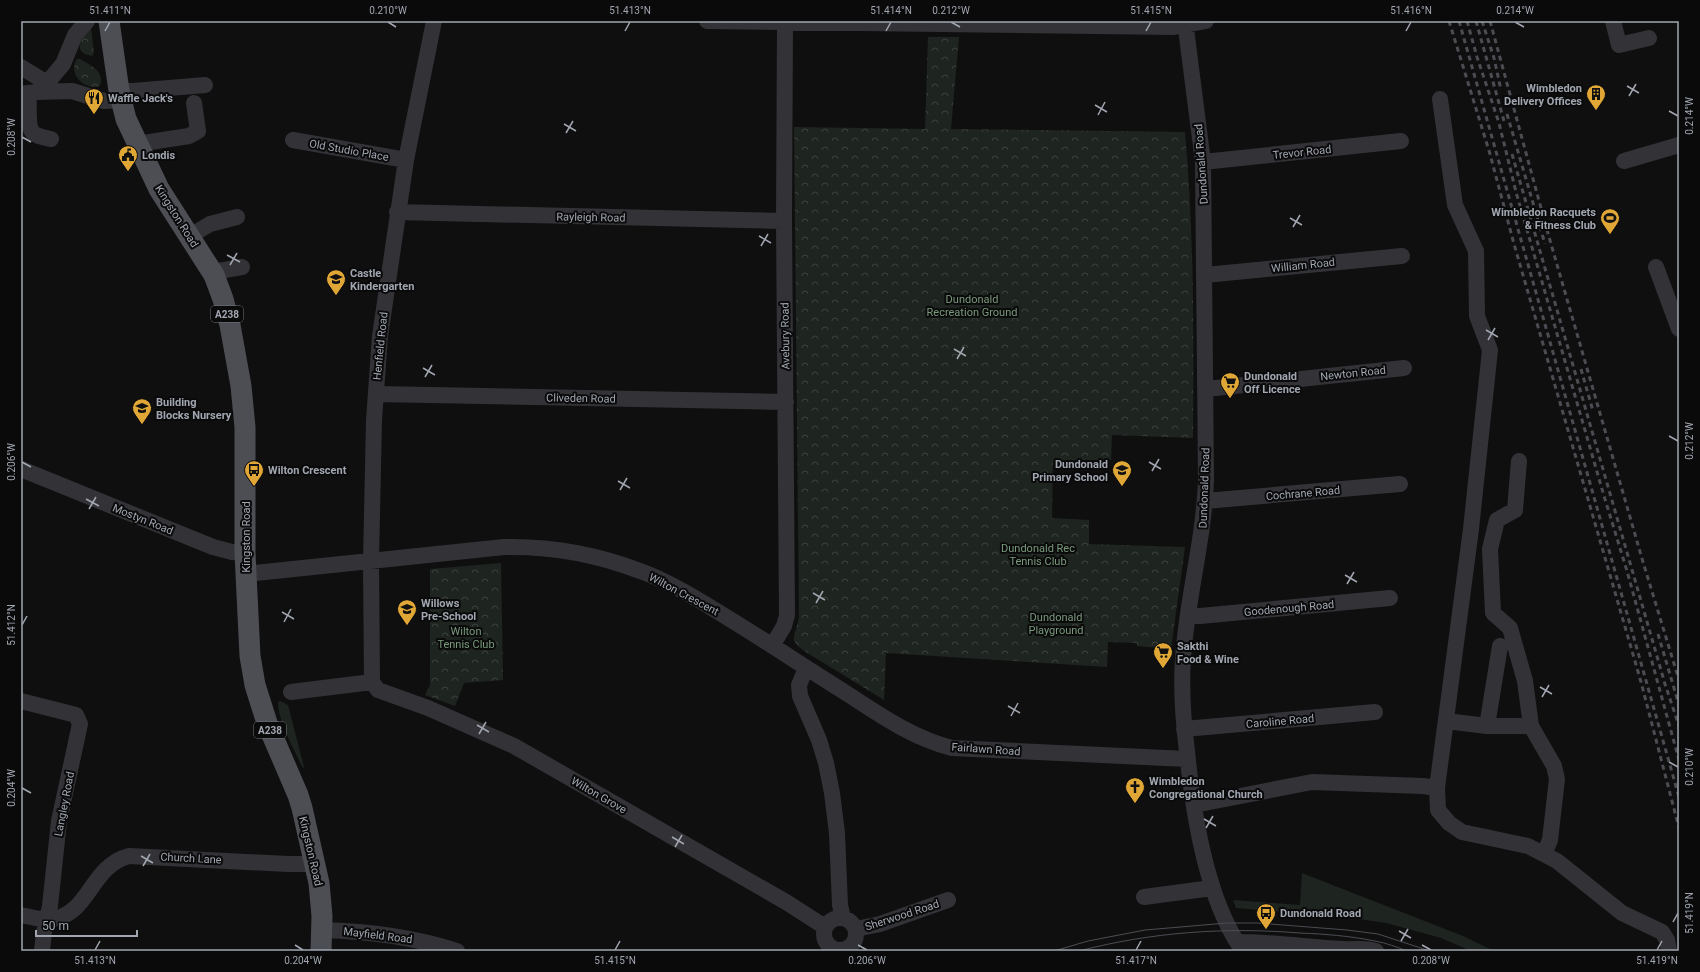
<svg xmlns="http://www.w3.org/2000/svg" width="1700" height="972" font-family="Roboto,sans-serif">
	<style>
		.grass { fill: #1e241f }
		.forest { fill: url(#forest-crowns) }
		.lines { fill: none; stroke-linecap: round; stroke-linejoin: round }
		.minor { stroke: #333337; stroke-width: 16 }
		.major { stroke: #4d4e54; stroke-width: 21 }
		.tram { stroke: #4b4d52; stroke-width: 1 }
		.rail { stroke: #4b4d52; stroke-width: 3; stroke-dasharray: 5 4; stroke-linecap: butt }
		.ticks { fill: none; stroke: #a1a6b0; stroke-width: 1.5 }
		.labels { text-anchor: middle; stroke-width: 4; stroke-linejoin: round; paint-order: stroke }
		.shield { fill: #0a0a0b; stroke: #74777e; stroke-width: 1 }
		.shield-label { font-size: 10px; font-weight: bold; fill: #a1a6b0 }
		.poi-label { font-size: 11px; font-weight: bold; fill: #a1a6b0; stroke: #0a0a0b; text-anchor: start }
		.street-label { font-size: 11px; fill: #a1a6b0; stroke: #0a0a0b }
		.park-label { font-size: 11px; fill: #7a9a7c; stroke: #0a0a0b }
		.neatline { fill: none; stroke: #a1a6b0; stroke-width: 1.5 }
		.ticks-label { font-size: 10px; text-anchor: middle; fill: #a1a6b0 }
	</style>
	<defs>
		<pattern id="forest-crowns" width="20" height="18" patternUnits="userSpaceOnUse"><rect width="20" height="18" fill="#1e241f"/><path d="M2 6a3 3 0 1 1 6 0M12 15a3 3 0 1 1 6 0" fill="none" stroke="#3c413d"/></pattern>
	</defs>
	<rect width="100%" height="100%" fill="#0f0f10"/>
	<!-- grass -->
	<path class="grass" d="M280,701l8,4 16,62 -1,1c-9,-18 -25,-47 -25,-66z
		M1302,873l161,63 31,15h-23l-30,-13 -55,-15 -41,-6 -109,-9 -3,-8 67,5z"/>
	<!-- forest -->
	<path class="forest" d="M90,28h1l3,25 -2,3c-21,-3 -10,-18 -2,-28z
		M928,37h31l-8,92 234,3c9,102 9,204 8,306l-81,-3 -1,25 -58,1 -1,57 37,2v24l96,3 -14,102 -34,-3v-3l-29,-1 -1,25 -221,-14 -2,47 -75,-46c-23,-15 -14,-14 -10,-37l-5,-490 131,2z
		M77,59h3c10,6 25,12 20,27 -15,5 -33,-12 -23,-27z
		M501,563l2,117 -39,3 -9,23 -30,-11 5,-10v-116z"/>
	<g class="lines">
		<!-- minor -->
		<path class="minor" d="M434,21l-28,139 -26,176 -6,84 -3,141 1,121 6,8 50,18 86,38 272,156 39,25
			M707,21l467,6 32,-6
			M1185,21l18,141 3,318c-2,60 -19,118 -23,178 -2,31 0,62 4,93 6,62 19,149 56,200
			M1613,21l6,24 30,-7
			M21,67l26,16
			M119,91h14l72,-6
			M36,92l11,-9 16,-19 12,-29 12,-14
			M29,93c0,9 -2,34 4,40 5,4 13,5 18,6
			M21,94l15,-2 36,-1 32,10 17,-1
			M1440,99l15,106 21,46 1,65 13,34 -19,179 -34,259 1,22 11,13 13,9 66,14 29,15 65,52 40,19 5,8 2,11
			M293,140l113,20
			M137,144l52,-8 9,-5 -4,-28
			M1624,161l55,-16
			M1203,162l198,-21
			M397,212l387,9
			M190,236l20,-12 27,-7
			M1656,267l23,62
			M212,272l30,-5
			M1205,275l197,-19
			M1206,389l198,-21
			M376,394l410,8
			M21,469l192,78 19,5 13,1
			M1205,501l195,-17
			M246,574l258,-27c47,-1 92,7 136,24 26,9 51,24 75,39 43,26 85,54 128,81 34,22 69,47 109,57l235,11
			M1188,615l12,1 190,-18
			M772,646l12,-20 3,-11 -3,-394 1,-198
			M806,668l-7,17 1,11 19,44 7,23 6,30 5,40 3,72 3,13
			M291,692l81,-10
			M21,701l55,14 4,9 -21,97 -9,85 -6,26 -2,19
			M1446,721l41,5h44l-6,-45 -15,-53 -17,-15 -3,-64 7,-29 18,-10 4,-49
			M1487,726l13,-80
			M1531,726l23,40 3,13 -7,61 -6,14
			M1184,729l191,-17
			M1194,805l118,-23 111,4 14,2
			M1144,897l68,-9
			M21,915c11,2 23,6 33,4 36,-7 37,-53 75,-63l159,8h27
			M824 934a16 16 0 1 1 32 0a16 16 0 1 1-32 0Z
			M856,929l24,-5 68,-24
			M322,930c46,1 91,7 135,21
			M1237,942c35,0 70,5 105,7 12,1 22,-2 34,2"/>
		<!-- major -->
		<path class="major" d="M109,21l10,70 7,28 33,70 55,86 9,24 7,26 11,61 4,41v126l5,103 5,29 12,38 31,72 4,13 17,75 3,33 -1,35"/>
		<!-- tram -->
		<path class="tram" d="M1054,951l34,-10 57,-11 82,-7h30l90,7 31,4 52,17
			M1079,951c73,-19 146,-24 221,-18 25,1 50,3 75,8 11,2 22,6 32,10"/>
		<!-- rail -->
		<path class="rail" d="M1449,21l41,133 24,90 127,438 38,146
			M1459,21l220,776
			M1467,21l10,36 22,66 17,69 88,304 23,75 52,189
			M1476,21l28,100
			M1482,21l12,37 7,32
			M1490,21l57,209 96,332 36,118
			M1507,114l38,130
			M1512,154l153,530 14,42
			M1581,369l12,42
			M1658,634l21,71"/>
	</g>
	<!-- ticks -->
	<path class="ticks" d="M388,22l8,5M951,22l9,5M1515,22l9,5M105,31l5,-9M625,31l5,-9M886,31l5,-9M1146,31l5,-9M1406,31l5,-9M1627,86l12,7M1629,96l7,-12M1095,105l12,7M1669,111l9,5M1098,115l7,-13M564,124l12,7M566,133l7,-12M22,137l9,5M1290,218l12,7M1293,227l7,-12M759,236l12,7M761,246l7,-12M227,255l13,7M230,265l7,-12M1486,330l12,7M1488,340l7,-12M954,349l12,7M957,359l7,-12M423,368l12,7M425,377l7,-12M1669,436l9,5M22,462l9,5M1149,462l12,7M1152,471l7,-12M618,481l12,7M620,490l7,-12M86,499l13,7M89,509l7,-12M1345,575l12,7M1347,584l7,-12M813,593l12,7M816,603l7,-12M282,612l12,7M284,622l7,-13M22,625l5,-9M1540,687l12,7M1542,697l7,-12M1008,706l12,7M1011,716l7,-13M477,725l12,7M479,734l7,-12M1669,762l9,5M22,788l9,5M1204,819l12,7M1206,828l7,-12M672,837l12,7M675,847l7,-12M141,856l12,7M143,866l7,-12M1673,922l5,-9M1399,931l12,7M1401,941l7,-12M295,945l8,5M858,945l9,5M1422,945l9,5M95,950l5,-9M615,950l5,-9M1136,950l5,-9M1657,950l5,-9"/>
	<!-- icons -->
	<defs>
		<g id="building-pin" transform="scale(1)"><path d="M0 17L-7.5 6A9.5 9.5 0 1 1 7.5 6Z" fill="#e0a737" stroke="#0a0a0b"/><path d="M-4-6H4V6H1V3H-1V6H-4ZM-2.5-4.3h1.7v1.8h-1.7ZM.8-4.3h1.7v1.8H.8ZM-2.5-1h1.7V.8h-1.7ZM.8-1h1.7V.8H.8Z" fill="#111"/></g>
		<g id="restaurant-pin" transform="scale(1)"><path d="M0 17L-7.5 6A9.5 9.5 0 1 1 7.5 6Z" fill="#e0a737" stroke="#0a0a0b"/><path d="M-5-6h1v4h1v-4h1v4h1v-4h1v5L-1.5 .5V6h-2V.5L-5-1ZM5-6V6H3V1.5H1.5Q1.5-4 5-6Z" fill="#111"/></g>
		<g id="civic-pin" transform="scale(1)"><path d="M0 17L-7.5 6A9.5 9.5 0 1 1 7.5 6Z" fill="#e0a737" stroke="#0a0a0b"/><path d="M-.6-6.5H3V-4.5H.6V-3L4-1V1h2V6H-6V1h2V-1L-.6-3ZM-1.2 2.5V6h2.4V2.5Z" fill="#111"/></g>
		<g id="stadium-pin" transform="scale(1)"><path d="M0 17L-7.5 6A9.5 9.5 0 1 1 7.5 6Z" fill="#e0a737" stroke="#0a0a0b"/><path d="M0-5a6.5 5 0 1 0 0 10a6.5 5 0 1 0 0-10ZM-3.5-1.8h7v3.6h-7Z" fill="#111"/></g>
		<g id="school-pin" transform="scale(1)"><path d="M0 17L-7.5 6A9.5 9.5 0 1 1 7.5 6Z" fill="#e0a737" stroke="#0a0a0b"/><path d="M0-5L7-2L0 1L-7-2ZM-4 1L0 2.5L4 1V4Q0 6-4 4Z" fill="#111"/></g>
		<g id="supermarket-pin" transform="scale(1)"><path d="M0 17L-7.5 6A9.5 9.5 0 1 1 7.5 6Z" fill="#e0a737" stroke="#0a0a0b"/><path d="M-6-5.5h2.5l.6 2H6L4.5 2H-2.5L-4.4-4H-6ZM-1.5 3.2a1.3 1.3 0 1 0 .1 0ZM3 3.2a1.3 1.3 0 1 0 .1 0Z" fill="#111"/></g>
		<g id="bus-pin" transform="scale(1)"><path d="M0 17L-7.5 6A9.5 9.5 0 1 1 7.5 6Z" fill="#e0a737" stroke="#0a0a0b"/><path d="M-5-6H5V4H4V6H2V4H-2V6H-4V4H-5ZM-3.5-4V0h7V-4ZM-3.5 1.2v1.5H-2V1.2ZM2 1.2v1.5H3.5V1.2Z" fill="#111"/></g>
		<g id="church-pin" transform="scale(1)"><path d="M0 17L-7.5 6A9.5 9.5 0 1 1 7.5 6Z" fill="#e0a737" stroke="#0a0a0b"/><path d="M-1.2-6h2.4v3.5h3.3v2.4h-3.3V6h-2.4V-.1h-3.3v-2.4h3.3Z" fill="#111"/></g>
	</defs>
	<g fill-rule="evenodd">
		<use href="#building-pin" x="1596" y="94"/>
		<use href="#restaurant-pin" x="94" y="98"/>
		<use href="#civic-pin" x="128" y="155"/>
		<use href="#stadium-pin" x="1610" y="218"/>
		<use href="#school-pin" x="336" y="279"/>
		<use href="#supermarket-pin" x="1230" y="382"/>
		<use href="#school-pin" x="142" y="408"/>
		<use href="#bus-pin" x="254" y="470"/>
		<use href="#school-pin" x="1122" y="470"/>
		<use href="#school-pin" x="407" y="609"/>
		<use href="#supermarket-pin" x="1163" y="652"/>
		<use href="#church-pin" x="1135" y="787"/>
		<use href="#bus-pin" x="1266" y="913"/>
	</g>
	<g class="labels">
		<!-- shield labels -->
		<g class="shield">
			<rect x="211" y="306" width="32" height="16" rx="3"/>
			<rect x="254" y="722" width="32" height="16" rx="3"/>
		</g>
		<g class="shield-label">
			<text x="227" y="318">A238</text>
			<text x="270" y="734">A238</text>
		</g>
		<!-- poi labels -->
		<g class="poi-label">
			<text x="1582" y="92" text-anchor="end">Wimbledon<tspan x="1582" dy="13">Delivery Offices</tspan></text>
			<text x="108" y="102">Waffle Jack's</text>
			<text x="142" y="159">Londis</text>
			<text x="1596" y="216" text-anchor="end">Wimbledon Racquets<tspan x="1596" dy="13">&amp; Fitness Club</tspan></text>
			<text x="350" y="277">Castle<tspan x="350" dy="13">Kindergarten</tspan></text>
			<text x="1244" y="380">Dundonald<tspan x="1244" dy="13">Off Licence</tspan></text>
			<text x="156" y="406">Building<tspan x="156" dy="13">Blocks Nursery</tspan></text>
			<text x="1108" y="468" text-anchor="end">Dundonald<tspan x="1108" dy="13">Primary School</tspan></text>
			<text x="268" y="474">Wilton Crescent</text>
			<text x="421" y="607">Willows<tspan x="421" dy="13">Pre-School</tspan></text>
			<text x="1177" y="650">Sakthi<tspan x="1177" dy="13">Food &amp; Wine</tspan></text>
			<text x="1149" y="785">Wimbledon<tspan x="1149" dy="13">Congregational Church</tspan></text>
			<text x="1280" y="917">Dundonald Road</text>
		</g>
		<!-- street labels -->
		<g class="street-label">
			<text transform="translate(349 150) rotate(10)" y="4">Old Studio Place</text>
			<text transform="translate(1302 152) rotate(-6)" y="4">Trevor Road</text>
			<text transform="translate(1201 164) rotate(-94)" y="4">Dundonald Road</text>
			<text transform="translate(177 216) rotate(58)" y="4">Kingston Road</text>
			<text transform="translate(591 217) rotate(1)" y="4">Rayleigh Road</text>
			<text transform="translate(1303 265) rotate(-6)" y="4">William Road</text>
			<text transform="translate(785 336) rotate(-91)" y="4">Avebury Road</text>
			<text transform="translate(380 346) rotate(-84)" y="4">Henfield Road</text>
			<text transform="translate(1353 373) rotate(-6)" y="4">Newton Road</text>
			<text transform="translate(581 398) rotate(1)" y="4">Cliveden Road</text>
			<text transform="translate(1204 488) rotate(-88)" y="4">Dundonald Road</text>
			<text transform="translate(1303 493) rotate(-5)" y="4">Cochrane Road</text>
			<text transform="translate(143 519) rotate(22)" y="4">Mostyn Road</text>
			<text transform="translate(246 537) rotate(-90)" y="4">Kingston Road</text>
			<text transform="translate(684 594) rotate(28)" y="4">Wilton Crescent</text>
			<text transform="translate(1289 608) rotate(-5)" y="4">Goodenough Road</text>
			<text transform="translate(1280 721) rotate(-5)" y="4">Caroline Road</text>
			<text transform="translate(986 749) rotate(4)" y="4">Fairlawn Road</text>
			<text transform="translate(599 795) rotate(30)" y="4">Wilton Grove</text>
			<text transform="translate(64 804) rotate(-79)" y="4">Langley Road</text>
			<text transform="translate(311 851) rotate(77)" y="4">Kingston Road</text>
			<text transform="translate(191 858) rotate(3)" y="4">Church Lane</text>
			<text transform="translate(902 915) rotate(-18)" y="4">Sherwood Road</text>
			<text transform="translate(378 935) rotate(7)" y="4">Mayfield Road</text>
		</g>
		<!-- park labels -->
		<g class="park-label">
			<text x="972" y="303">Dundonald<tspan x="972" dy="13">Recreation Ground</tspan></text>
			<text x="1038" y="552">Dundonald Rec<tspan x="1038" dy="13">Tennis Club</tspan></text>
			<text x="1056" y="621">Dundonald<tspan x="1056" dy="13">Playground</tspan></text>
			<text x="466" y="635">Wilton<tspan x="466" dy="13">Tennis Club</tspan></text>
		</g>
	</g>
	<!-- border -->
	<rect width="1700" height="972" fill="none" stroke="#0a0a0b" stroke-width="44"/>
	<!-- scale -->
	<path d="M36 930v6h101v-6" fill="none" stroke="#a1a6b0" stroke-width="2"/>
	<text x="42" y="930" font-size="12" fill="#a1a6b0" stroke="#0a0a0b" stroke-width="3" paint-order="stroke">50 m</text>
	<rect x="22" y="22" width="1656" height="928" class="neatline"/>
	<g class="ticks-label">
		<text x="110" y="14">51.411°N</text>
		<text x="388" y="14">0.210°W</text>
		<text x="630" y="14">51.413°N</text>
		<text x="891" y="14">51.414°N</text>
		<text x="951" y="14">0.212°W</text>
		<text x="1151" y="14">51.415°N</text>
		<text x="1411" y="14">51.416°N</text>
		<text x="1515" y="14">0.214°W</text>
		<text transform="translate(1689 116) rotate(-90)" y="4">0.214°W</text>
		<text transform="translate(11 137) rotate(-90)" y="4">0.208°W</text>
		<text transform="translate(1689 441) rotate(-90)" y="4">0.212°W</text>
		<text transform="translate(11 462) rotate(-90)" y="4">0.206°W</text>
		<text transform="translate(11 625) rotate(-90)" y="4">51.412°N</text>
		<text transform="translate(1689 767) rotate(-90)" y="4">0.210°W</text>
		<text transform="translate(11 788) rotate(-90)" y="4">0.204°W</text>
		<text transform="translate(1689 913) rotate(-90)" y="4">51.419°N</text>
		<text x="95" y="964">51.413°N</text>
		<text x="303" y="964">0.204°W</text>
		<text x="615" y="964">51.415°N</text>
		<text x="867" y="964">0.206°W</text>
		<text x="1136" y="964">51.417°N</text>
		<text x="1431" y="964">0.208°W</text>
		<text x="1657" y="964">51.419°N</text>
	</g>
</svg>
